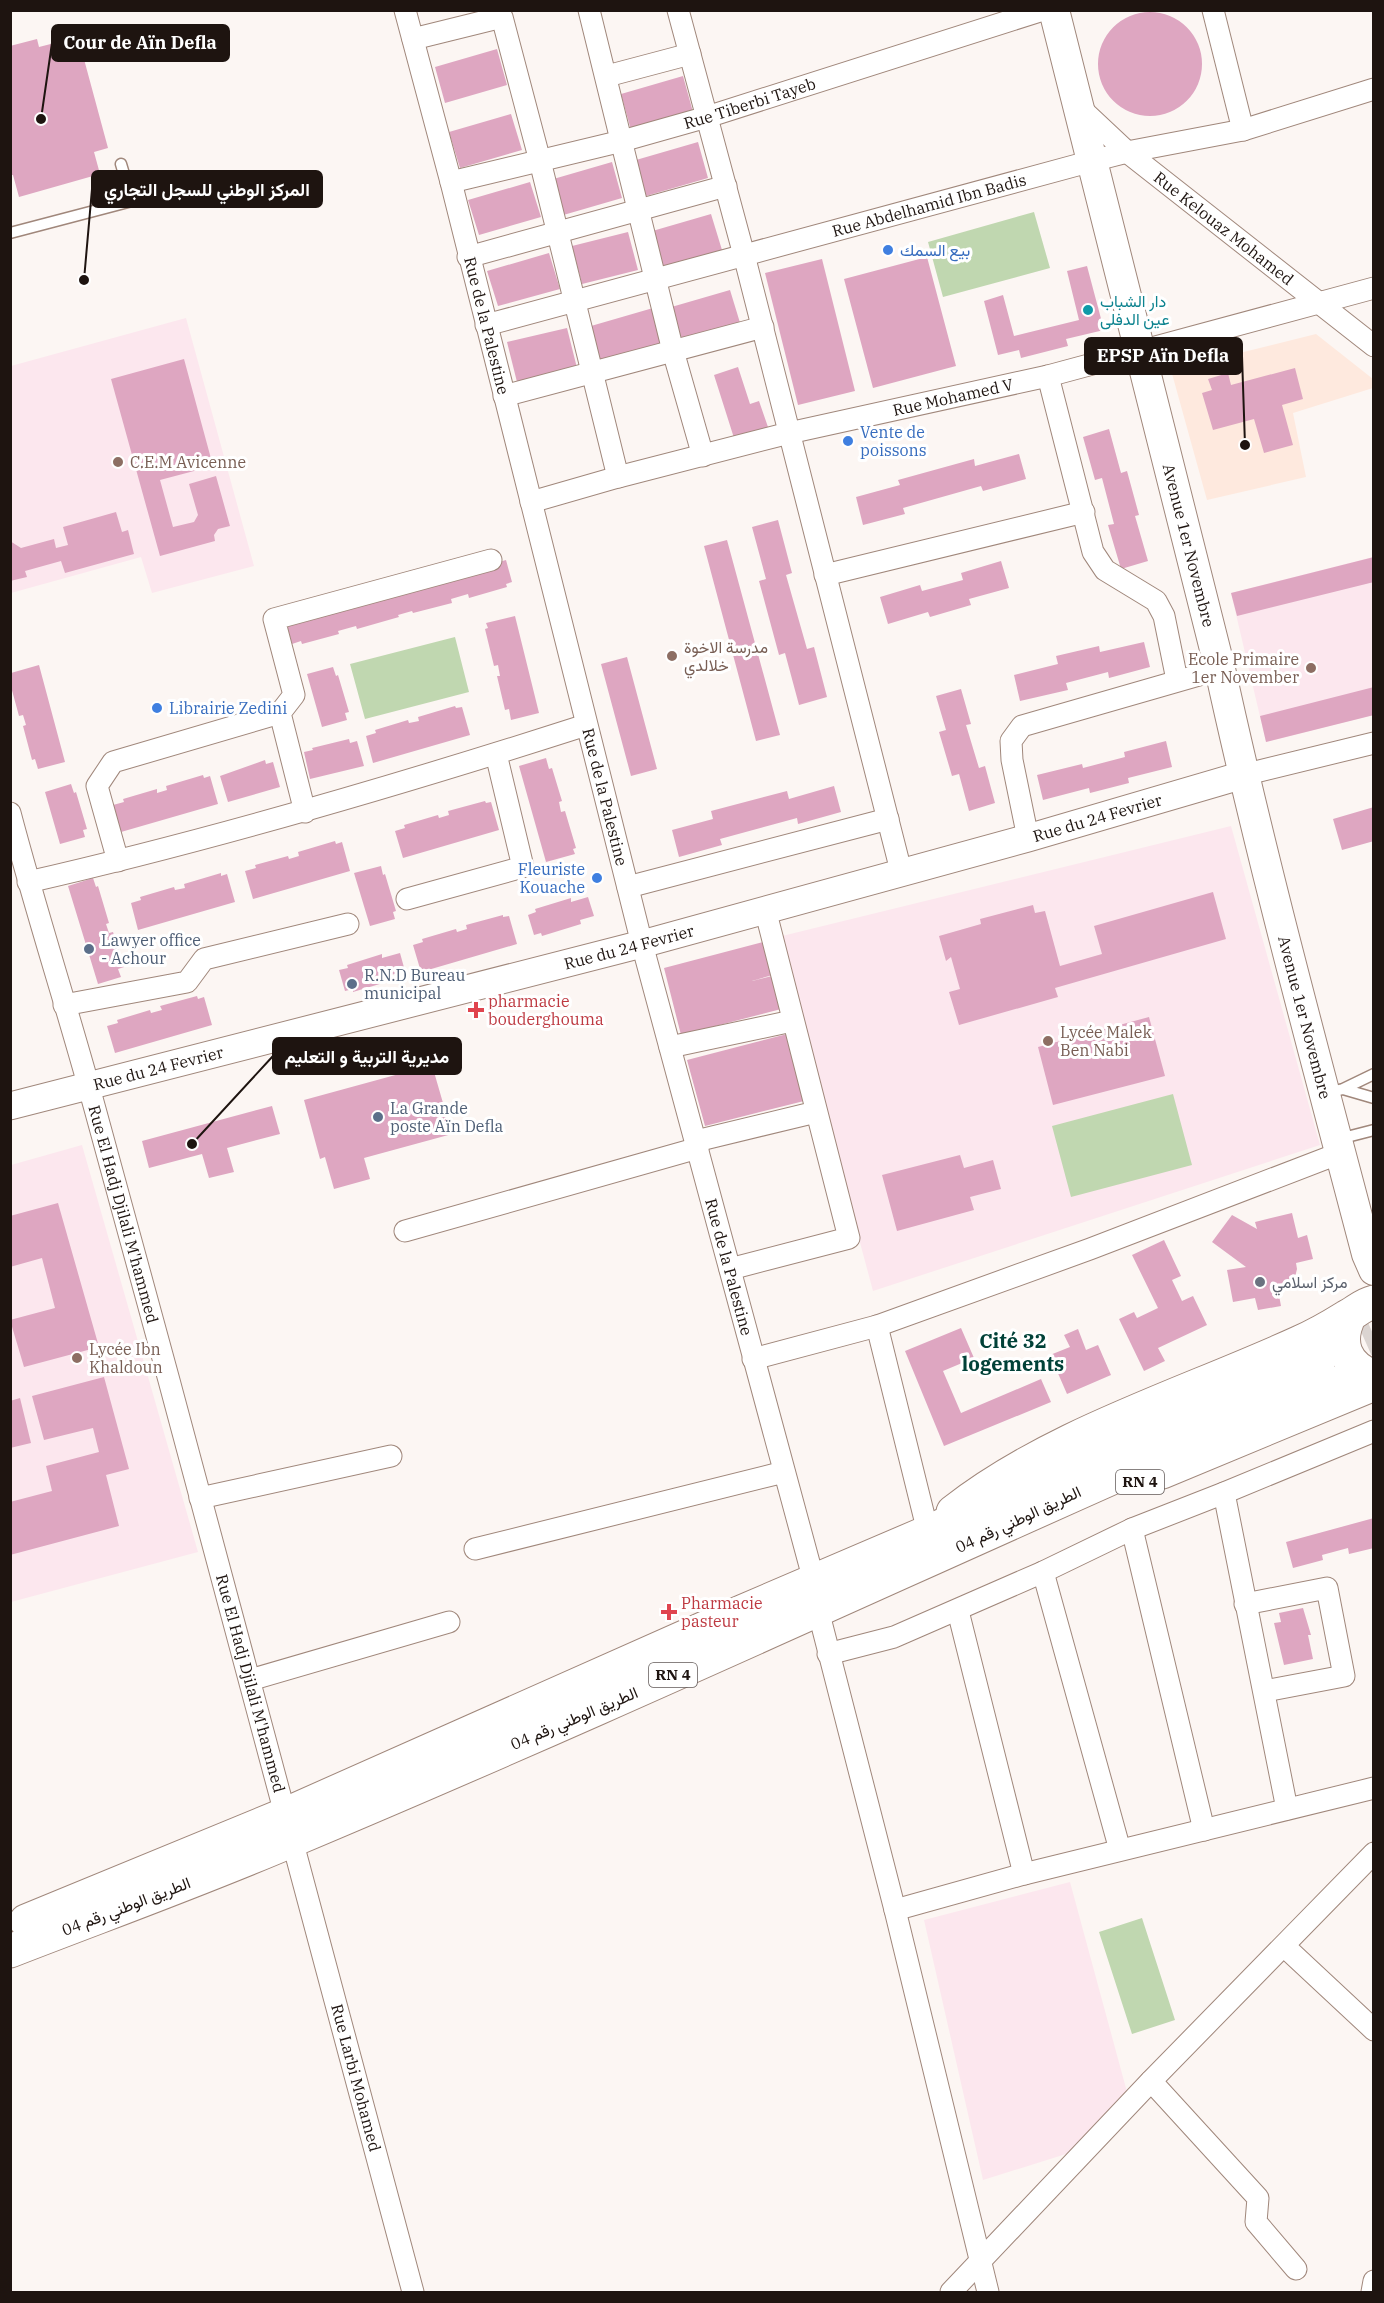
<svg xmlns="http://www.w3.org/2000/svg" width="1384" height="2303" font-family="'IBM Plex Serif',Vazirmatn,serif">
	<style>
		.built { fill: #fee9de }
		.education { fill: #fce7ee }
		.green { fill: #c0d7b0 }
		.building { fill: #dea6c1 }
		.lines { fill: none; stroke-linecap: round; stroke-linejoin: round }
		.trunk-tunnel { stroke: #dbd4d1; stroke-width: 33; stroke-dasharray: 33 16; stroke-linecap: butt }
		.service-casing { stroke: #a0877b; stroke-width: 13 }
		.minor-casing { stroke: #a0877b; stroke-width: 23 }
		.tertiary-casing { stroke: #a0877b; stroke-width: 29 }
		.secondary-casing { stroke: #a0877b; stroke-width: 32 }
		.primary-casing { stroke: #a0877b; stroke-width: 35 }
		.trunk-casing { stroke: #a0877b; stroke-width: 35 }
		.service { stroke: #fff; stroke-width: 10 }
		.minor { stroke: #fff; stroke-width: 21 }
		.tertiary { stroke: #fff; stroke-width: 27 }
		.secondary { stroke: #fff; stroke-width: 30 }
		.primary { stroke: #fff; stroke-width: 33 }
		.trunk { stroke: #fff; stroke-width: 33 }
		.shop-dot { fill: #3f7fe0; stroke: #fff; stroke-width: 2 }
		.culture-dot { fill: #0f9aa8; stroke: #fff; stroke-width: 2 }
		.education-dot { fill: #8d6e63; stroke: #fff; stroke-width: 2 }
		.service-dot { fill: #5c6f8a; stroke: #fff; stroke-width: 2 }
		.health-dot { fill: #e0444e; stroke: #fff; stroke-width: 2 }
		.worship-dot { fill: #6b7280; stroke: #fff; stroke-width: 2 }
		.labels { text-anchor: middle; stroke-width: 6; stroke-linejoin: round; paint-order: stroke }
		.shield { fill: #fff; stroke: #625a58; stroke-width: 1.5 }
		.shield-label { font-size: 15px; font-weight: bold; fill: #1e1410 }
		.street-label { font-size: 16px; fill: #1e1410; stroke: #fff }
		.shop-label { font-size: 16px; fill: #366cbe; stroke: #fff; text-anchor: start }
		.culture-label { font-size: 16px; fill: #0d838f; stroke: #fff; text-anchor: start }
		.education-label { font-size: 16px; fill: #785e54; stroke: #fff; text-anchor: start }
		.service-label { font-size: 16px; fill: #4e5e75; stroke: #fff; text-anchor: start }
		.health-label { font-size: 16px; fill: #be3a42; stroke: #fff; text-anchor: start }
		.worship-label { font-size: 16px; fill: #5b616d; stroke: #fff; text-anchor: start }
		.quarter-label { font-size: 20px; font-weight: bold; fill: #014138; stroke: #fff }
		.leader { fill: none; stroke: #1e1410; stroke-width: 2 }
		.callout-dot { fill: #1e1410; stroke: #fff; stroke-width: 2 }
		.callout { fill: #1e1410; stroke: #1e1410; stroke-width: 2 }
		.callout-label { font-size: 18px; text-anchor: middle; font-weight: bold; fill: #fff }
	</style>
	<rect width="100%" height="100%" fill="#fcf6f3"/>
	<!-- built -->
	<path class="built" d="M1316,334l57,45v9l-80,25 13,64 -99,23 -36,-130z"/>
	<!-- education -->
	<path class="education" d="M186,318l68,248 -102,27 -11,-36 -130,36v-227z
		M1373,557v158l-107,27 -35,-149z
		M1231,826l89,319 -447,146 -95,-354z
		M82,1145l116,407 -187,50v-437z
		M1070,1882l57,210 -61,62 -83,26 -59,-260z"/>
	<!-- green -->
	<path class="green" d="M1034,212l16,56 -107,29 -15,-55z
		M455,637l14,55 -104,27 -15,-55z
		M1173,1094l19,71 -121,32 -19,-71z
		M1142,1918l33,102 -43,14 -33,-102z"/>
	<!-- building -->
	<path class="building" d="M1098 64a52 52 0 1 1 104 0a52 52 0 1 1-104 0Z
		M78,37l30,111 -14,4 6,22 -81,23 -6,-22h-3v-129l27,-7 2,8z
		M497,49l10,36 -62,18 -10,-36z
		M683,76l10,36 -62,18 -10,-36z
		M511,114l11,36 -62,18 -11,-36z
		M698,142l10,36 -62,18 -10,-36z
		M612,162l10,36 -62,18 -10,-36z
		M530,182l11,35 -62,18 -11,-35z
		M711,214l11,36 -62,18 -11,-36z
		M628,232l10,38 -56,14 -10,-38z
		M549,253l11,36 -62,17 -11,-35z
		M927,257l29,109 -83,22 -29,-109z
		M822,259l33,132 -57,14 -33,-132z
		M1087,266l17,64 -38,9 2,7 -47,12 -2,-8 -21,5 -14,-54 19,-6 11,41 65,-16 -12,-49z
		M730,290l11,36 -62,18 -11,-36z
		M653,308l10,36 -62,18 -10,-36z
		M567,328l10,40 -60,14 -10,-40z
		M184,359l29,107 -53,14 13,47 21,-5 4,-7 -9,-31 27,-8 14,50 -12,3 -4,6 1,6 -55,15 -49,-177z
		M738,367l12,37 9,-3 9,26 -34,11 -20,-63z
		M1295,368l8,31 -21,6 11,40 -29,8 -10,-34 -41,11 -11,-37 10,-3 -4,-11 20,-6 3,12z
		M1109,429l12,44 6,-2 12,44 -4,1 13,45 -27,8 -13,-44 6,-1 -12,-46 -7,2 -12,-43z
		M1019,454l7,25 -43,12 -2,-5 -78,22 2,6 -42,11 -7,-28 44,-12 -2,-5 76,-21 1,7z
		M116,512l6,20 6,-2 6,24 -69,19 -4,-12 -36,10 2,6 -17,4v-40l11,7 33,-9 2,9 12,-3 -5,-18z
		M778,520l14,53 -6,2 21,74 7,-2 13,50 -28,8 -14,-52 -6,2 -20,-74 7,-2 -14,-52z
		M727,540l53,195 -24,6 -52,-195z
		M1374,557v25l-137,34 -6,-23z
		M506,560l6,22 -6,2 1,3 -38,11 -1,-4 -17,5 1,4 -39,10 -1,-2 -14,4 1,2 -42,12 -1,-3 -18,5 1,3 -37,10 -1,-3 -9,3 -6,-22z
		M1001,561l8,27 -40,11 2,6 -41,12 -2,-5 -40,12 -8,-27 40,-12 2,6 41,-11 -2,-7z
		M515,616l24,97 -28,7 -2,-11 -4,1 -8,-34h3l-2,-11 -4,1 -9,-37 3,-1 -2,-5z
		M1144,642l6,25 -41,11 -1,-6 -42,11 2,7 -48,11 -6,-26 44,-11 -2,-8 43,-10 1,6z
		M627,657l30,112 -26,7 -30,-112z
		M39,665l26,97 -27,7 -3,-10 -3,1 -9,-34 3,-1 -3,-10 -4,1 -9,-33 1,-10z
		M333,667l3,9 2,-1 11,37 -4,1 2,7 -25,7 -15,-53z
		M1374,687v28l-108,27 -6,-26z
		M961,689l10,35 -5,1 13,43 6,-2 10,37 -26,8 -10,-37 -7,2 -13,-44 7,-2 -10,-34z
		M455,706l1,2 6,-1 8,28 -97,28 -7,-27 10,-3 -1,-3 33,-10 1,3 10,-2 -1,-4z
		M349,739l1,4 7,-2 7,25 -54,13 -6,-27 9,-2 -1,-2z
		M1166,741l6,26 -44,11 1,5 -39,10 -1,-5 -46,12 -6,-25 45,-11 1,4 42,-11 -1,-5z
		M546,758l3,11 3,-1 10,33 -3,1 2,10 4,-1 11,37 -3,1 2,5 -29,8 -27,-96z
		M265,760l1,4 7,-2 7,25 -52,15 -8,-26z
		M203,775l1,3 6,-2 8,28 -97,28 -8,-27 11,-3 -1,-3 34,-10v4l10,-3 -1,-4z
		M71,784l3,9 2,-1 11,37 -4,1 2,7 -25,7 -15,-52z
		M834,786l7,26 -43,12 -1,-6 -77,21 2,6 -43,12 -7,-27 41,-11 -2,-8 76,-20 2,8z
		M485,801l1,2 5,-1 8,28 -96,28 -8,-27 10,-3 -1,-3 34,-10 1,3 10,-3 -1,-4z
		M1374,807v34l-32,9 -9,-31z
		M335,841l1,3 6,-2 8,29 -97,28 -8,-28 11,-3 -1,-3 33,-9 1,3 10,-3 -1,-4z
		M381,866l2,9 2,-1 11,37 -3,1 2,7 -25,7 -16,-53z
		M221,873v3l6,-2 8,28 -97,28 -7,-27 10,-3 -1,-3 34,-10 1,3 10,-2 -1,-4z
		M93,878l3,9 2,-1 11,37 -3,1 3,9 4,-1 11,35 -6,2 3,8 -23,7 -30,-98z
		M1213,892l13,47 -171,49 3,9 -99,28 -10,-33 11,-3 -9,-32 -5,4 -7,-25 42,-12 -1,-5 53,-14 2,8 10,-2 15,55 42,-12 -8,-28z
		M588,897l6,19 -14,4 1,4 -39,12 -1,-3 -7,2 -6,-20 8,-3 -1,-3 36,-11v4z
		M503,915v2l6,-1 8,28 -96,28 -8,-27 10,-3 -1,-3 34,-10 1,3 10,-3 -1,-4z
		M767,941l9,33 -24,7 24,-6 9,33 -104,27 -17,-67z
		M400,953l5,18 -14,4 2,5 -40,12v-3l-8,2 -6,-21 9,-2 -1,-3 35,-11v4z
		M197,996l1,3 6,-2 8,28 -97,28 -8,-27 11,-3 -1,-3 33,-10 1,3 11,-3 -2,-4z
		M1149,1017l16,59 -112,29 -15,-58z
		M791,1033l17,67 -103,26 -18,-66z
		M432,1065l20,69 -88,24 6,21 -36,10 -9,-32 -5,2 -16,-59z
		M272,1106l8,28 -53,14 7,24 -25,6 -7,-24 -53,14 -7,-27z
		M960,1155l4,13 29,-8 8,29 -31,8 4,13 -77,21 -15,-56z
		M58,1203l41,144 -75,20 -14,-47 45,-12 -13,-50 -32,9v-51z
		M1292,1213l6,25 9,-3 6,24 -17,4 1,6 -3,12 -10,8 -6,1 3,16 -23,4 -3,-12 -22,4 -6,-32 19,-3 -34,-25 20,-27 25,14 -2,-7z
		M1164,1240l17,36 -9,4 10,21 11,-5 14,29 -49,23 7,13 -21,10 -25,-52 15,-7 3,6 21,-10 -26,-53z
		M961,1328l13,30 -31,13 18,42 80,-34 10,23 -107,44 -39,-95z
		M1078,1329l8,21 12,-5 13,30 -44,19 -17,-39 20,-8 -6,-12z
		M104,1377l25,92 -23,6 13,51 -109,29v-53l42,-11 -6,-25 53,-14 -6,-24 -49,12 -12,-44z
		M20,1398l11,45 -21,5v-47z
		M1374,1518v30l-25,6 -1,-6 -26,7 1,5 -30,8 -7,-26z
		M1303,1608l8,27h-3l5,24 -29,6 -10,-42 7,-1 -2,-9z"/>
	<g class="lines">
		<!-- trunk-tunnel -->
		<path class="trunk-tunnel" d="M1320,1360l54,-24"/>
		<!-- service casing -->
		<g class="service-casing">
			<path id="service" d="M10,233l122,-32 -11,-37
				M1343,1089l31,9
				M1327,1093l16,-4 31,-15
				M1339,1139l35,-9"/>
		</g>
		<!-- minor casing -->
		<g class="minor-casing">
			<g id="minor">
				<path id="s1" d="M405,10l46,172 191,762 172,637"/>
				<path d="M589,10l84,341 30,105"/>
				<path d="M678,10l66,245 157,616"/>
				<path d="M1213,10l30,120"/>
				<path d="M413,39l89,-22 38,144 78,316"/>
				<path d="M607,76l83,-22"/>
				<path id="s2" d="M1079,107l48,45 247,194"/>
				<path id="s3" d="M451,182l171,-41 85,-24 336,-107"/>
				<path d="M468,257l258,-71"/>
				<path id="s4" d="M486,325l606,-164 35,-9 116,-22 131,-41"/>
				<path d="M1048,376l45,176 12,18 51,31 8,15 13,64"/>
				<path d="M504,396l259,-69"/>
				<path id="s5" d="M531,502l87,-25 171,-44 259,-57 326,-88"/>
				<path d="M825,575l259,-63"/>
				<path d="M1243,775l131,-32"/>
				<path d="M305,812l-25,-99 14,-18 -20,-76 217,-59"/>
				<path id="s6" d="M10,813c26,99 58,197 85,296 108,394 214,789 318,1183"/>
				<path d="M1028,838l-16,-78 -1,-19 11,-15 198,-57"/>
				<path d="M118,861l-21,-75 16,-24 167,-49"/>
				<path d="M28,882c189,-43 374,-98 558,-157"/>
				<path d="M628,887l260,-68"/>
				<path d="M407,899l116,-32 -27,-113"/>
				<path d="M64,1005l123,-23 17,-23 144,-35"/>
				<path d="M670,1047l122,-26"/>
				<path d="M696,1141l120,-29"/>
				<path d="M405,1231l293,-83"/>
				<path d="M730,1269l119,-31 -84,-329"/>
				<path d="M877,1326l51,206"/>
				<path d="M753,1359l124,-33 213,-77 250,-96"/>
				<path d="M1224,1493l63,316"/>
				<path d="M200,1498l191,-42"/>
				<path d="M1132,1529l72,301"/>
				<path d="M475,1549l309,-77"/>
				<path d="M1043,1572l77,278"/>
				<path d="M1245,1604l82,-16 17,88 -79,15"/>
				<path d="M818,1610l77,300 93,382"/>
				<path d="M958,1611l66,263"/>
				<path d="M828,1654l66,-17 149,-65 89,-43 92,-36 150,-62"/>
				<path d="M250,1680l199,-58"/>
				<path d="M895,1910l129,-36 350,-86"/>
				<path d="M1284,1946l90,84"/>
				<path d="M1151,2081l107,117 -2,24 40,47"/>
				<path d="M951,2292l200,-211 223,-228"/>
				<path d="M1372,2292l2,-11"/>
			</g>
		</g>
		<!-- tertiary casing -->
		<g class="tertiary-casing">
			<g id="tertiary">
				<path id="s7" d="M10,1106l632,-162 386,-106 215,-63"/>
			</g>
		</g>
		<!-- secondary casing -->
		<g class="secondary-casing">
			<g id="secondary">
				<path id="s8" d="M1054,10l166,659c43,197 96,391 147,585l7,16"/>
			</g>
		</g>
		<!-- primary casing -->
		<g class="primary-casing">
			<path id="primary" d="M1350,1315c-14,28 -5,51 24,62
				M1162,1472l212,-88
				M953,1512c98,-77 231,-117 345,-169 16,-7 32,-16 48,-26 10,-5 16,-12 28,-15"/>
		</g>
		<!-- trunk casing -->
		<g class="trunk-casing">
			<path id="trunk" d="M26,1921l260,-107 441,-196 201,-86 120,-55 271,-117
				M10,1951c95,-37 190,-71 283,-111 348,-146 689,-307 1036,-458"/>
		</g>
		<!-- service -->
		<use href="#service" class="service"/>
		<!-- minor -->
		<use href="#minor" class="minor"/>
		<!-- tertiary -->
		<use href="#tertiary" class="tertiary"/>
		<!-- secondary -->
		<use href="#secondary" class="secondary"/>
		<!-- primary -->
		<use href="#primary" class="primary"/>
		<!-- trunk -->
		<use href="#trunk" class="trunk"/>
	</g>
	<!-- markers -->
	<g class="shop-dot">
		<circle cx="888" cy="250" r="6"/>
		<circle cx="848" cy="441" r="6"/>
		<circle cx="157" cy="708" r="6"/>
		<circle cx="597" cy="878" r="6"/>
	</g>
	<circle class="culture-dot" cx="1088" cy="310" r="6"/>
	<g class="education-dot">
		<circle cx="118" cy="462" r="6"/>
		<circle cx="672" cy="656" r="6"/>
		<circle cx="1311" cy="668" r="6"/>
		<circle cx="1048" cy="1041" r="6"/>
		<circle cx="77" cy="1358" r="6"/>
	</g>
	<g class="service-dot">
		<circle cx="89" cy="949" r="6"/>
		<circle cx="352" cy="984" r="6"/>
		<circle cx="378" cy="1117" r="6"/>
	</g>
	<g class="health-dot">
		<path d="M473 1001h6v6h6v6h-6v6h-6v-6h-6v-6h6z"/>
		<path d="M666 1603h6v6h6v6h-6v6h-6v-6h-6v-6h6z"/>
	</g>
	<circle class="worship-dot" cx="1260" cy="1282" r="6"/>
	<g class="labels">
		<!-- shield labels -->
		<g class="shield">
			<rect x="1116" y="1470" width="48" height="24" rx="4.5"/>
			<rect x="649" y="1663" width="48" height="24" rx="4.5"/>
		</g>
		<g class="shield-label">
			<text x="1140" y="1487">RN 4</text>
			<text x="673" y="1680">RN 4</text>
		</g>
		<!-- street labels -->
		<g class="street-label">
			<text dy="6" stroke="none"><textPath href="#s3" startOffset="309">Rue Tiberbi Tayeb</textPath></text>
			<text dy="6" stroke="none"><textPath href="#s4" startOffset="459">Rue Abdelhamid Ibn Badis</textPath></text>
			<text dy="6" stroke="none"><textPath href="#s2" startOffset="189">Rue Kelouaz Mohamed</textPath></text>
			<text dy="6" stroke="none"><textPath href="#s1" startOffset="326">Rue de la Palestine</textPath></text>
			<text dy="6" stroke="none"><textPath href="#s5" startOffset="435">Rue Mohamed V</textPath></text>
			<text dy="6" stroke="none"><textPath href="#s8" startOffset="552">Avenue 1er Novembre</textPath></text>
			<text dy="6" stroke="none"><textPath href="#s1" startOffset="812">Rue de la Palestine</textPath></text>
			<text dy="6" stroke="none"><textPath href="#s7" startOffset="1125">Rue du 24 Fevrier</textPath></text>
			<text dy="6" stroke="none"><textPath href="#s7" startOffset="639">Rue du 24 Fevrier</textPath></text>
			<text dy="6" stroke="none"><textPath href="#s8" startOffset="1038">Avenue 1er Novembre</textPath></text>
			<text dy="6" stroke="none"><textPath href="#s7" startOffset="153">Rue du 24 Fevrier</textPath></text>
			<text dy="6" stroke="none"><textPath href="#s6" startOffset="417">Rue El Hadj Djilali M'hammed</textPath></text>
			<text dy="6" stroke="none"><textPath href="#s1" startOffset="1298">Rue de la Palestine</textPath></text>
			<text transform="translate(1018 1519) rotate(-25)" y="6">الطريق الوطني رقم 04</text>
			<text dy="6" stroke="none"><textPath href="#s6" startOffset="903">Rue El Hadj Djilali M'hammed</textPath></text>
			<text transform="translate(574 1718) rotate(-23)" y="6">الطريق الوطني رقم 04</text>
			<text transform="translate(126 1906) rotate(-21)" y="6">الطريق الوطني رقم 04</text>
			<text dy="6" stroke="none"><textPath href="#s6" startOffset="1311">Rue Larbi Mohamed</textPath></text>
		</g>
		<!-- shop labels -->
		<g class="shop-label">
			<text x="900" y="256">بيع السمك</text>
			<text x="860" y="438">Vente de<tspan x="860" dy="18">poissons</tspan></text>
			<text x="169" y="714">Librairie Zedini</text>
			<text x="585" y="875" text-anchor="end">Fleuriste<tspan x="585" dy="18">Kouache</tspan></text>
		</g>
		<!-- culture labels -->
		<g class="culture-label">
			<text x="1100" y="307">دار الشباب<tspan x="1100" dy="18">عين الدفلى</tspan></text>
		</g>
		<!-- education labels -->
		<g class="education-label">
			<text x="130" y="468">C.E.M Avicenne</text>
			<text x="684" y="653">مدرسة الاخوة<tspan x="684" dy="18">خلالدي</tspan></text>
			<text x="1299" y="665" text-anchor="end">Ecole Primaire<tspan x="1299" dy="18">1er November</tspan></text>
			<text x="1060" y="1038">Lycée Malek<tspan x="1060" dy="18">Ben Nabi</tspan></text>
			<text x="89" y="1355">Lycée Ibn<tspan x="89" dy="18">Khaldoun</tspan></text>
		</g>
		<!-- service labels -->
		<g class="service-label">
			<text x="101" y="946">Lawyer office<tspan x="101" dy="18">- Achour</tspan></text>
			<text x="364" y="981">R.N.D Bureau<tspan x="364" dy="18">municipal</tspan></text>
			<text x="390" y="1114">La Grande<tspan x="390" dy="18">poste Aïn Defla</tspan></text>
		</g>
		<!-- health labels -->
		<g class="health-label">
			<text x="488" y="1007">pharmacie<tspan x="488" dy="18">bouderghouma</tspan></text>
			<text x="681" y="1609">Pharmacie<tspan x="681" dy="18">pasteur</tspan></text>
		</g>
		<!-- worship labels -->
		<g class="worship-label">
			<text x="1272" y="1288">مركز اسلامي</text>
		</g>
		<!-- quarter labels -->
		<g class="quarter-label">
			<text x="1013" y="1348">Cité 32<tspan x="1013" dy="23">logements</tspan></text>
		</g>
	</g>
	<!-- callouts -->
	<path class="leader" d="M41 119L52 43M84 280L92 189M1245 445L1242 356M192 1144L273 1056"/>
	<g class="callout-dot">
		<circle cx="41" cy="119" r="6"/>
		<circle cx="84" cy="280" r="6"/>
		<circle cx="1245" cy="445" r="6"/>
		<circle cx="192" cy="1144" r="6"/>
	</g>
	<g class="callout">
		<rect x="52" y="25" width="177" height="36" rx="6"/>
		<rect x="92" y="171" width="230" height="36" rx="6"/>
		<rect x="1085" y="338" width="157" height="36" rx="6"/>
		<rect x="273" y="1038" width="188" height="36" rx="6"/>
	</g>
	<g class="callout-label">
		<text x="140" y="49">Cour de Aïn Defla</text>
		<text x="207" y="196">المركز الوطني للسجل التجاري</text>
		<text x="1163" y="362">EPSP Aïn Defla</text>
		<text x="367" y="1063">مديرية التربية و التعليم</text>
	</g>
	<!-- border -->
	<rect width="1384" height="2303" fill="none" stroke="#1e1410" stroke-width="24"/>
</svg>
